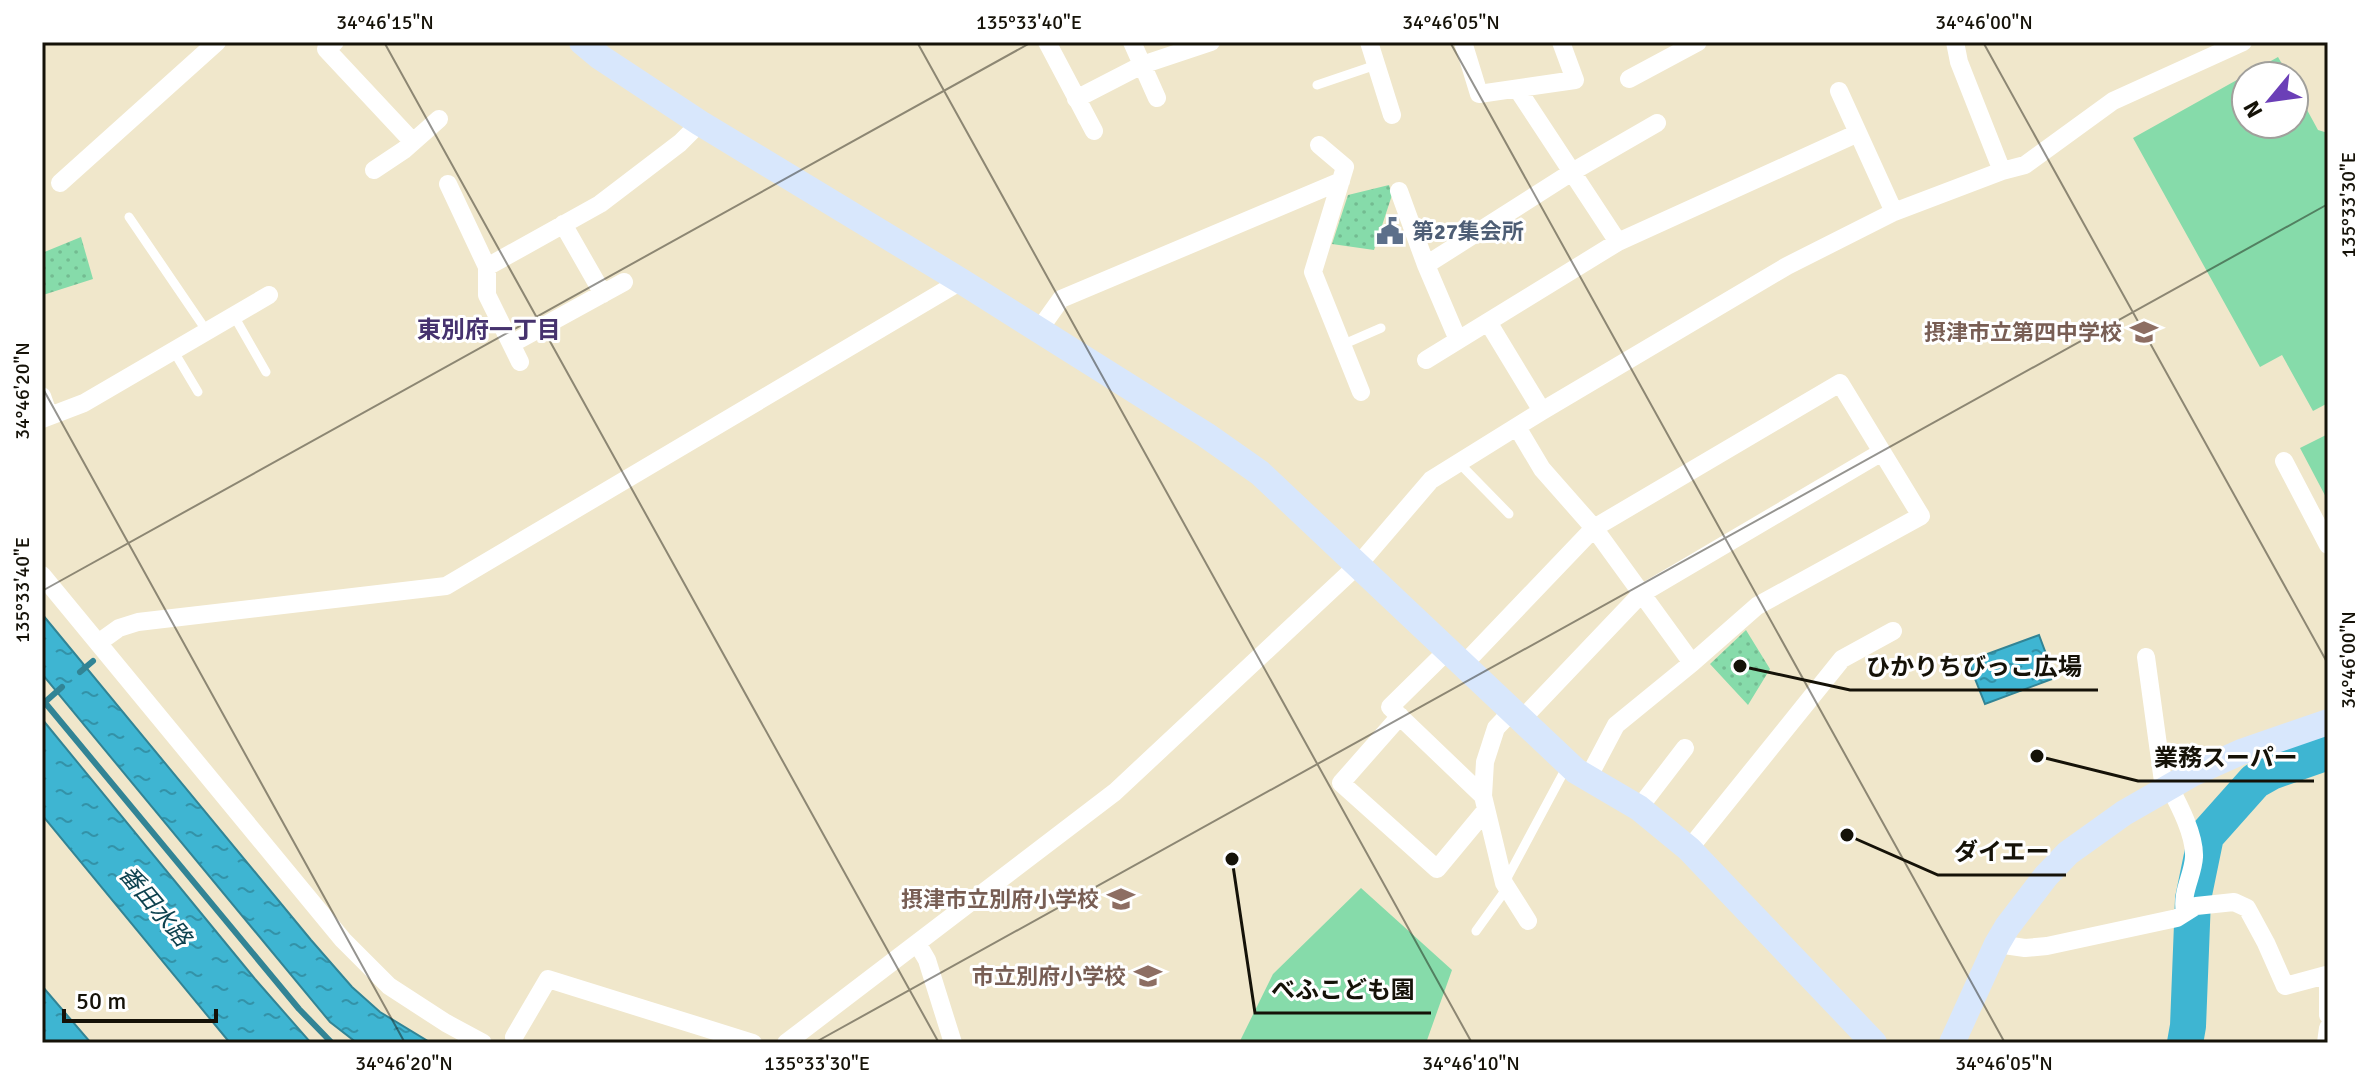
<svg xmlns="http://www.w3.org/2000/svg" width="2370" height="1085" font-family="Signika,'Noto Sans JP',sans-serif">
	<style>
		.park { fill: url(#park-dots) }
		.pitch { fill: #86dbaa }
		.water { fill: url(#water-ripples); stroke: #328495; stroke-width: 2 }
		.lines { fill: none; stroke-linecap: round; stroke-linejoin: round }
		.stream { stroke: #328495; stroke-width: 6 }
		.river { stroke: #3eb5d2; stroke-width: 36 }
		.lane { stroke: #fff; stroke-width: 9 }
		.street { stroke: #fff; stroke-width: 18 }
		.secondary { stroke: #d8e7fc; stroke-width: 26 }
		.ticks { fill: none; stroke: #151208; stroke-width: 2; stroke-opacity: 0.45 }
		.labels { text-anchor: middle; stroke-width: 6; stroke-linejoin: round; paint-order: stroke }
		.service-label { font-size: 22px; font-weight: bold; fill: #4e5e75; stroke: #fff; text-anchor: start }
		.education-label { font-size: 22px; font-weight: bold; fill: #785e54; stroke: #fff; text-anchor: end }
		.neighbourhood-label { font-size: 24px; font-weight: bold; fill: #46326e; stroke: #fff }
		.water-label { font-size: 24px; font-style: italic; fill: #0e424f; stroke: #fff }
		.leader { fill: none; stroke: #151208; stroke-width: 3 }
		.callout-dot { fill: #151208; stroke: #fff; stroke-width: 3 }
		.callout-label { font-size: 24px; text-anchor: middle; font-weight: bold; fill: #151208; stroke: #fff; stroke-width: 6; stroke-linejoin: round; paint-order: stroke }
		.neatline { fill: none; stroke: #151208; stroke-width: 3 }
		.ticks-label { font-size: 20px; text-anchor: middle; fill: #151208 }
	</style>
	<defs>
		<pattern id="park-dots" width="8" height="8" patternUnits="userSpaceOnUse" patternTransform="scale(2)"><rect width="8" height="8" fill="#86dbaa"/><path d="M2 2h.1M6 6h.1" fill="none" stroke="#73bb91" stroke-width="1.8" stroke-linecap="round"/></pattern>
		<pattern id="water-ripples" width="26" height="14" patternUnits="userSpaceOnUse" patternTransform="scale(2)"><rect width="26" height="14" fill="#3eb5d2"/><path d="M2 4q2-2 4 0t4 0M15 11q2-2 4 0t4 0" fill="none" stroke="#3392a8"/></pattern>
	</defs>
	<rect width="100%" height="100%" fill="#f0e7cb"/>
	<!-- park -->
	<path class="park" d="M1389,185l3,10 -18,55 -42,-6 16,-49z
		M81,237l12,42 -50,16 -1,-42z
		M1746,630l24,39 -22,36 -38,-41z"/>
	<!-- pitch -->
	<path class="pitch" d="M2278,57l11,19h-43v48h48v-38l24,44 10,3v270l-15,8 -31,-56 -22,12 -127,-229z
		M2328,434v67l-28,-53z
		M1361,888l91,82 -26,73h-187l34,-69z"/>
	<!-- water -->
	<path class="water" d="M42,614l269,326 41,47 28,25 51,31h-74l-27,-21 -288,-348z
		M2039,635l16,43 -70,26 -17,-43z
		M42,719l213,260 56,64h-81l-188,-228z
		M42,986l49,57h-49z"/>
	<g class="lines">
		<!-- stream -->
		<path class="stream" d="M80,672l13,-11
			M42,699l257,310 33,34
			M45,702l17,-15"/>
		<!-- river -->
		<path class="river" d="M2185,1043l3,-17 5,-127 13,-63 49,-55 16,-9 57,-20"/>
		<!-- lane -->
		<path class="lane" d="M1317,85l59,-20
			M129,217l77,113
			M234,316l32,56
			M1342,345l39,-17
			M173,350l25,42
			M1459,463l50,51
			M1506,880l61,-114
			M1476,931l31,-43"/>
		<!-- street -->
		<path class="street" d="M335,42l-9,7 87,93
			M1047,42l47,89
			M1132,42l25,56
			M1369,42l23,73
			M1463,42l16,52 96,-14 -14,-38
			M1955,42l4,20 43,109
			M1629,79l69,-37
			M1518,90l100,152
			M1839,91l55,121
			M1076,99l66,-34 69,-23
			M1319,145l26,22 -32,105 48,120
			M374,170l30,-20 35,-31
			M60,183l157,-141
			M448,184l39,83v28l33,67
			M1399,191l27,74 32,75
			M563,224l40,70
			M1426,265l146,-93 85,-49
			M487,267l113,-63 80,-61 20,-20
			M1488,322l54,89
			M1039,330l22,-31 280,-118
			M511,344l113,-62
			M1426,360l192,-118 240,-109
			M42,396l7,20
			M42,419l42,-16 185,-108
			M1517,427l25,42 52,59 98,135
			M2284,461l44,84
			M42,575l301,365 46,46 57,37 37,20
			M98,643l21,-15 19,-6 308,-36 515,-305
			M1449,649l-59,58 93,89
			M2146,657l18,132
			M1464,664l130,-136 246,-145 81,133 -164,90 -65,57 -76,62 -28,53
			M1513,710l-17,18 -11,34 -2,34 21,87 24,38
			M1400,716l-59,67 96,86 49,-59
			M1522,719l119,-125 241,-142
			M2169,786c10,19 26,49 25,71 -1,19 -13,34 -9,56
			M1639,808l46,-60
			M1689,849l153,-190 51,-28
			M917,943l10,17 26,83
			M1997,944l28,4 22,-2 130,-28 19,-12 38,-4 13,6 19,35 19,43 41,-11
			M2328,975v40
			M514,1037l34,-58 205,64
			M786,1043l329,-251 244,-228 72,-84 111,-69 245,-145 107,-54 108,-41 23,-6 88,-64 130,-59
			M2326,1043l2,-15"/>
		<!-- secondary -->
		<path class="secondary" d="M582,42l18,15 100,66 261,158 245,154 54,38 316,298 63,37 50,41 185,194
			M1952,1043l45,-99 10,-17 39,-51 22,-23 56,-40 68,-39 49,-22 87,-30"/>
	</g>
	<!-- ticks -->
	<path class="ticks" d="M384,42l555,1001M917,42l555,1001M1450,42l555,1001M1983,42l345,622M42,387l363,656M42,591l990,-549M814,1043l1514,-839"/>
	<!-- icons -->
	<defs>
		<g id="civic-bare" transform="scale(2.16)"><path d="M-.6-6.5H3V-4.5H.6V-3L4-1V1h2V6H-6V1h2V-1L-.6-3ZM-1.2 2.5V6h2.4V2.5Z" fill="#5c6f8a" stroke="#fff" stroke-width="2.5" paint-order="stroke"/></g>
		<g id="school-bare" transform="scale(2.16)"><path d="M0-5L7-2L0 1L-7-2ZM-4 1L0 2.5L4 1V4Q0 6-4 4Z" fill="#8d6e63" stroke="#fff" stroke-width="2.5" paint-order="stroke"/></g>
	</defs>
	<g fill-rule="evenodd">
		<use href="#civic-bare" x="1390" y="231"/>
		<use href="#school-bare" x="2144" y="332"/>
		<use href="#school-bare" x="1121" y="899"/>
		<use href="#school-bare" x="1148" y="976"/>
	</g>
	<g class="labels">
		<!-- service labels -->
		<g class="service-label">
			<text x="1412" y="239">第27集会所</text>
		</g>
		<!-- education labels -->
		<g class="education-label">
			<text x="2122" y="340">摂津市立第四中学校</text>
			<text x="1099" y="907">摂津市立別府小学校</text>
			<text x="1126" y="984">市立別府小学校</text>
		</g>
		<!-- neighbourhood labels -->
		<g class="neighbourhood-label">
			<text x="489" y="338">東別府一丁目</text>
		</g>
		<!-- water labels -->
		<g class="water-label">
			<text transform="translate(155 906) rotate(50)" y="8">番田水路</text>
		</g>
	</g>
	<!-- callouts -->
	<path class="leader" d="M1740 666L1850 690H2098M2037 756L2138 781H2314M1847 835L1938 875H2066M1232 859L1255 1013H1431"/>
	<g class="callout-dot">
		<circle cx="1740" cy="666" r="8"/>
		<circle cx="2037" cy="756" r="8"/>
		<circle cx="1847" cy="835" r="8"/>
		<circle cx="1232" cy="859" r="8"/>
	</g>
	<g class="callout-label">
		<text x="1974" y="675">ひかりちびっこ広場</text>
		<text x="2226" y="766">業務スーパー</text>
		<text x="2002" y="860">ダイエー</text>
		<text x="1343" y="998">べふこども園</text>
	</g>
	<!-- border -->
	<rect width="2370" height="1085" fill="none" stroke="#ffffff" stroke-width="88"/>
	<!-- north arrow -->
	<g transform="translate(2270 100) rotate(241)"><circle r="38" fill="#ffffff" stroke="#a1a09c" stroke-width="2"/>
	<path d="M0-6L14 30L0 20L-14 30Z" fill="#6b3fb7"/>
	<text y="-12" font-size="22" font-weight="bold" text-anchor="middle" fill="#151208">N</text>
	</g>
	<!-- scale -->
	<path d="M64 1009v12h152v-12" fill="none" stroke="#151208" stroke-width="4"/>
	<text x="76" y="1009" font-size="24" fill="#151208" stroke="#ffffff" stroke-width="6" paint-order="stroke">50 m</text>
	<rect x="44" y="44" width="2282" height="997" class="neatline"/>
	<g class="ticks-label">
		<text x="385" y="29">34°46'15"N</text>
		<text x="1029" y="29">135°33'40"E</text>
		<text x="1451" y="29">34°46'05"N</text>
		<text x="1984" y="29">34°46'00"N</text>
		<text transform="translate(2348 205) rotate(-90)" y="7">135°33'30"E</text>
		<text transform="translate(22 391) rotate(-90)" y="7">34°46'20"N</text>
		<text transform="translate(22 590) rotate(-90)" y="7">135°33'40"E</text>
		<text transform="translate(2348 660) rotate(-90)" y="7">34°46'00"N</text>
		<text x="404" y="1070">34°46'20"N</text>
		<text x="817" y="1070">135°33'30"E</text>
		<text x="1471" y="1070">34°46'10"N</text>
		<text x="2004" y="1070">34°46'05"N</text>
	</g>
</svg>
